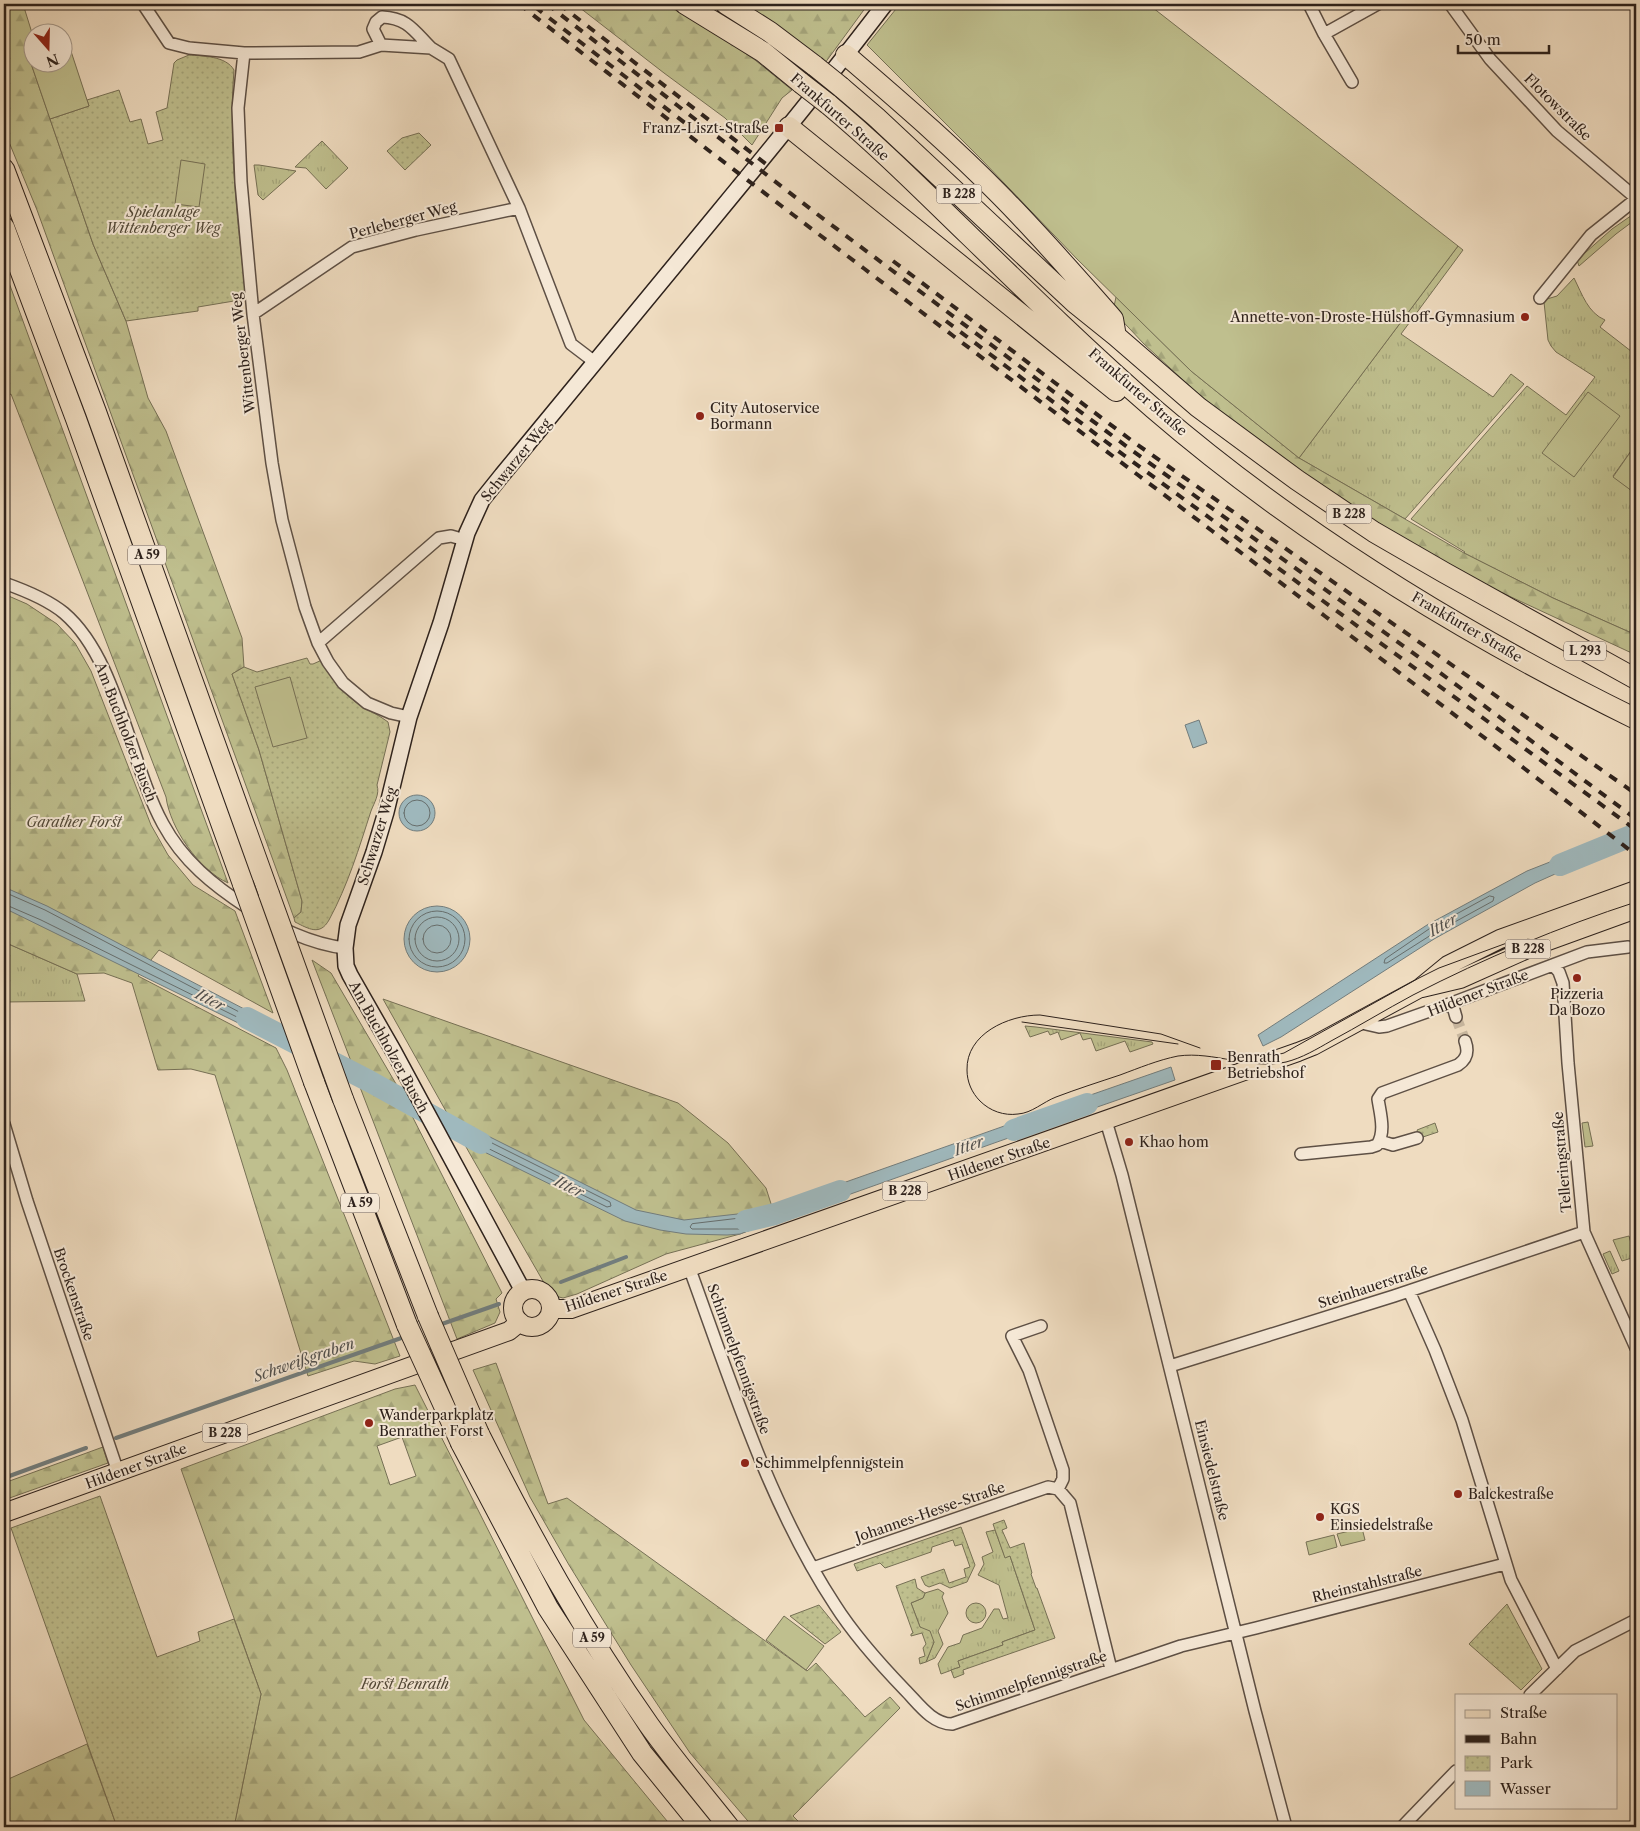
<svg xmlns="http://www.w3.org/2000/svg" width="1640" height="1831" font-family="'Libre Caslon Text',serif">
	<style>
		.grass { fill: url(#grass-tufts); stroke: #767055 }
		.forest { fill: url(#forest-firs); stroke: #767055; fill-rule: evenodd }
		.park { fill: url(#park-dots); stroke: #767055 }
		.pitch { fill: #bfbf8e; stroke: #767055 }
		.water { fill: #9fb9be; stroke: #727d7d }
		.lines { fill: none; stroke-linecap: round; stroke-linejoin: round }
		.shore { stroke: #666e6d; stroke-width: 1 }
		.stream { stroke: #727d7d; stroke-width: 4 }
		.river { stroke: #9fb9be; stroke-width: 22 }
		.street-tunnel { stroke: #c8b79f; stroke-width: 11; stroke-dasharray: 11 5.5; stroke-linecap: butt }
		.street-casing { stroke: #5e5045; stroke-width: 14 }
		.secondary-casing { stroke: #2e221c; stroke-width: 18 }
		.primary-casing { stroke: #2e221c; stroke-width: 20 }
		.highway-casing { stroke: #2e221c; stroke-width: 22 }
		.street { stroke: #f5e8d6; stroke-width: 11 }
		.secondary { stroke: #f5e8d6; stroke-width: 15 }
		.primary { stroke: #efdcc0; stroke-width: 18 }
		.highway { stroke: #efdcc0; stroke-width: 20 }
		.tram { stroke: #2e221c; stroke-width: 1 }
		.rail { stroke: #2e221c; stroke-width: 4; stroke-dasharray: 9 9; stroke-linecap: butt }
		.highway-bridge-casing { stroke: #2e221c; stroke-width: 22; stroke-linecap: butt }
		.highway-bridge { stroke: #efdcc0; stroke-width: 20 }
		.poi-dot { fill: #8f2418; stroke: #f5e8d6; stroke-width: 2 }
		.labels { text-anchor: middle; stroke-width: 4; stroke-linejoin: round; paint-order: stroke }
		.shield { fill: #f5e8d6; stroke: #6a5d54; stroke-width: 1 }
		.shield-label { font-size: 12px; font-weight: bold; fill: #2e221c }
		.street-label { font-size: 14px; fill: #2e221c; stroke: #f5e8d6 }
		.poi-label { font-size: 14px; fill: #2e221c; stroke: #f5e8d6; text-anchor: start }
		.park-label { font-size: 14px; font-style: italic; fill: #524938; stroke: #f5e8d6 }
		.water-label { font-size: 15px; font-style: italic; fill: #504f4d; stroke: #f5e8d6 }
	</style>
	<defs>
		<pattern id="grass-tufts" width="24" height="20" patternUnits="userSpaceOnUse" patternTransform="scale(1.25)"><rect width="24" height="20" fill="#bfbf8e"/><path d="M3 7l-1-3M5 7V3M7 7l1-3M15 17l-1-3M17 17v-4M19 17l1-3" fill="none" stroke="#a4a47a"/></pattern>
		<pattern id="forest-firs" width="22" height="20" patternUnits="userSpaceOnUse" patternTransform="scale(1.25)"><rect width="22" height="20" fill="#bfbf8e"/><path d="M5 1l3.5 6h-7zM16 11l3.5 6h-7z" fill="#a4a47a"/></pattern>
		<pattern id="park-dots" width="8" height="8" patternUnits="userSpaceOnUse" patternTransform="scale(1.25)"><rect width="8" height="8" fill="#bfbf8e"/><path d="M2 2h.1M6 6h.1" fill="none" stroke="#a4a47a" stroke-width="1.8" stroke-linecap="round"/></pattern>
	</defs>
	<rect width="100%" height="100%" fill="#efdcc0"/>
	<filter id="stains"><feTurbulence type="fractalNoise" baseFrequency=".004" numOctaves="4"/><feColorMatrix values="0 0 0 0 .2 0 0 0 0 .09 0 0 0 0 .02 0 0 0 .5 -.17"/></filter>
	<radialGradient id="worn" r=".72"><stop offset=".6" stop-color="#630" stop-opacity="0"/><stop offset="1" stop-color="#630" stop-opacity=".3"/></radialGradient>
	<!-- grass -->
	<path class="grass" d="M322,141l26,27 -22,21 -20,-21 -11,-1z
		M254,165h5l37,6 -33,29 -5,-5z
		M1635,213l1,6 -20,15 -37,32 -2,-6 35,-31z
		M1458,246l5,4 -62,84 92,63 18,-23 13,10 -119,135 -106,-61z
		M1574,278c8,16 14,35 31,42l-5,7 36,28v89l-23,32 23,18v141l-83,-37 -89,-45 1,-1 -54,-33 116,-133 39,29 29,-38 -39,-25 -5,-6 -3,-6 -4,-38 3,-3 10,-3z
		M4,942l73,32 8,27 -81,1z
		M1025,1026l11,1 116,15 1,2 -23,8 -5,-11 -29,10 -5,-13 -8,2 -3,-7 -19,7 -3,-8 -8,3 -2,-4 -18,6z
		M1588,1122l5,24 -8,1 -3,-24z
		M1629,1236l6,21 -13,4 -9,-21z
		M1610,1251l9,20 -7,3 -9,-20z
		M995,1530l10,27 5,-1 25,74 -33,12 1,3 -45,16 2,6 -19,7 -3,-10 10,-17 12,-4 3,-8 19,-7 12,-19h5l4,10 5,-1 -9,-33 -21,-10 6,-11 -2,-7 11,-5 -7,-20z
		M938,1589l6,4 -2,4 6,16 -10,18 5,13 -8,14 -9,4 8,-20 -14,-15 -9,-24 12,-5 2,-5z"/>
	<!-- forest -->
	<path class="forest" d="M4,4h19l9,29 -7,13 68,198 33,77 22,77 18,33 76,207 2,29 -12,7 27,76 43,151 -1,11 -7,6 -257,-708 -33,-80z
		M575,4h89l45,24 46,32 37,30 -10,8 -30,47 -27,-27 -61,-45z
		M740,4h52l8,5 4,-5h58l4,3 -41,56z
		M4,269l224,614c-29,-13 -58,-55 -62,-86l-155,-403 -7,3z
		M1116,297l75,74 108,87 165,95 89,45 83,37v20l-155,-72 -102,-59 -86,-58 -85,-63 -64,-59 -31,-33z
		M4,594l23,10 30,20 18,19 16,28 60,154 17,30 25,30 42,26 38,102 -114,-63 -21,26 138,72 11,22 113,286 -25,8 -21,-3 -46,15 -93,-301 -24,-6 -33,1 -26,-87 -28,-10 -27,1 -73,-32z
		M312,960l19,13 68,116 -45,-20z
		M383,999l295,104 50,40 38,45 7,22 -1,11 -32,13 -74,20 -89,40 -14,4 -12,-3 -81,-141z
		M358,1082l49,24 95,187 -6,6 4,13 -5,11 -38,16z
		M496,1363l52,141 19,-6 240,173 9,-8 49,54 25,-20 10,11 -107,108 11,11h-51l-63,-74 -59,-88 -62,-100 -39,-68 -57,-127z
		M415,1385l169,335 88,107h-438l27,-133 -80,-225 214,-80zM402,1437l14,39 -26,9 -13,-39z
		M103,1447l5,16 -104,37v-17z
		M87,1744l30,83h-113v-46z"/>
	<!-- park -->
	<path class="park" d="M189,55c14,1 37,1 45,15 -6,77 4,152 12,229l-48,8v4l-72,10 -33,-77 -43,-125 39,-13 -2,-6 32,-10 11,32 11,-3 7,25 15,-4 -7,-28 11,-4 7,-45 3,-3z
		M419,133l12,12 -26,25 -18,-19 15,-13z
		M307,658l3,6h3l9,-4c8,18 21,34 38,45 9,6 19,10 28,17l2,10 -13,53c3,9 -3,18 -6,26 -12,37 -23,74 -42,109 -9,16 -20,9 -34,2l-1,-4 7,-6 1,-11 -43,-151 -27,-76 12,-7 13,5z
		M1435,1123l3,9 -18,6 -3,-8z
		M100,1496l57,161 43,-16 -2,-9 36,-13 27,75 -27,133h-117l-106,-299z
		M1004,1520l3,8 -5,2 8,18 14,-5 8,30 -1,1 5,14h1l18,50 -92,32 1,4 -10,4 -3,-8 9,-3 -2,-6 45,-16 -1,-3 33,-12 -25,-74 -5,2 -12,-34z
		M961,1527l14,38 -8,17 -17,6 -10,-5 -11,4 -4,-2 -4,-8 23,-8 5,14 17,-6 -2,-8 6,-2 -8,-23 -7,2 -2,-6 -21,7 -1,5 -46,16 -5,-5 -23,8 -3,-7z
		M915,1579l2,9 8,5 -2,5 -12,5 9,24 10,4 4,11 -8,20 -6,2 -1,-6 6,-2 -2,-8 3,-4 -4,-11 -11,3v-2l2,-1 -17,-47z
		M966 1613a10 10 0 1 1 20 0a10 10 0 1 1-20 0Z
		M1507,1604l35,65 -21,21 -52,-46z
		M819,1605l22,27 -16,12 -35,-28z"/>
	<!-- pitch -->
	<path class="pitch" d="M900,4h248l310,242 -159,212 -108,-87 -114,-112 -96,-100 -114,-114z
		M63,33h2l24,73 -39,13 -25,-73 7,-2v18h30z
		M181,160l24,4 -6,43 -24,-3z
		M1588,392l32,24 -46,61 -32,-24z
		M1636,444v50l-23,-17z
		M290,677l17,61 -34,9 -18,-60z
		M1362,1528l3,12 -24,6 -4,-12z
		M1334,1535l3,12 -28,8 -3,-13z
		M784,1616l40,30 -18,24 -40,-30z"/>
	<!-- water -->
	<path class="water" d="M1199,720l8,23 -14,5 -8,-23z
		M399 813a18 18 0 1 1 36 0a18 18 0 1 1-36 0Z
		M1608,839l9,8 -11,5 -10,-8z
		M1583,849l10,8 -58,26 -101,56 -153,98 -18,9 -5,-11 169,-110 100,-54z
		M4,887l43,19 224,117 6,19 -273,-134z
		M404 939a33 33 0 1 1 66 0a33 33 0 1 1-66 0Z
		M1171,1067l4,13 -115,40 -4,-13z
		M354,1069l45,20 8,17 -49,-24z
		M1041,1113l4,12 -231,82 -5,-12z
		M448,1116l188,94 48,10 89,-10 5,10 -38,14 -13,1 -41,-1 -26,-4 -35,-9 -163,-80z"/>
	<g class="lines">
		<!-- shore -->
		<path class="shore" d="M404 813a13 13 0 1 1 26 0a13 13 0 1 1-26 0Z
			M4,892l41,18 198,104 1,3 -3,2 -200,-99 -37,-16
			M1490,896l4,1 -1,4 -62,34 -44,28h-3l1,-4 44,-30z
			M409 939a28 28 0 1 1 56 0a28 28 0 1 1-56 0Z
			M415 939a22 22 0 1 1 44 0a22 22 0 1 1-44 0Z
			M423 939a14 14 0 1 1 28 0a14 14 0 1 1-28 0Z
			M465,1131h3l142,71 1,4 -4,1 -140,-69 -3,-4z
			M759,1216l3,2 -1,3 -22,8h-47l-2,-2 2,-3z"/>
		<!-- stream -->
		<path class="stream" d="M561,1282l65,-25
			M439,1325l60,-21
			M116,1438l291,-102
			M4,1478l82,-30"/>
		<!-- river -->
		<path class="river" d="M1560,865l76,-31
			M247,1018l122,63 112,62
			M1014,1130l73,-26
			M746,1221l29,-7 65,-23"/>
		<!-- street-tunnel -->
		<path class="street-tunnel" d="M1456,1017l9,24"/>
		<!-- street casing -->
		<g class="street-casing">
			<path id="street" d="M143,4l26,39 20,5 55,5
				M1309,4l15,30 28,48
				M1450,4l40,55 67,72 79,67
				M1324,34l54,-30
				M381,45l-8,-16 3,-7 6,-5c26,1 32,14 49,31
				M1540,298l51,-63 45,-36
				M253,314l99,-67 64,-17 103,-22
				M4,583c20,7 43,16 60,30 54,46 65,149 99,211 20,37 50,61 85,84 27,19 63,36 97,40
				M318,643l121,-105 12,-2 14,4
				M409,717l-18,-4 -24,-10 -24,-20 -15,-21 -10,-19 -13,-36 -23,-87 -10,-57 -19,-149 -12,-132 -3,-74 6,-55 115,-1 22,-7 50,3 18,11 70,149 52,136 25,19
				M1553,965l6,7 4,11 5,80 16,169 52,116
				M1452,1003l4,14
				M1357,1022l22,5 8,-1 65,-23 135,-51 41,-5
				M1106,1121l16,54 133,536 31,116
				M4,1124l23,77 91,271
				M1380,1141l13,4 24,-7
				M1301,1154l70,-7 6,-2c9,-13 3,-32 1,-46l4,-6 76,-28c9,-6 11,-13 7,-24
				M689,1267c41,112 80,238 146,338 19,30 45,59 70,85 13,13 27,34 47,34l229,-78 75,-18 249,-64
				M1409,1291l26,59 27,70 49,160 46,89
				M1041,1326l-29,10 17,34 34,100v9l-5,10
				M1170,1366l224,-70 190,-64
				M813,1568l235,-81 10,2 12,14 41,166
				M1530,1695l45,-44 61,-31
				M1402,1827l54,-56"/>
		</g>
		<!-- secondary casing -->
		<g class="secondary-casing">
			<path id="secondary" d="M523,1291l-129,-239 -44,-77 -4,-9 -1,-18 3,-23 26,-73 12,-40 23,-95 32,-94 26,-90 15,-33 20,-25c72,-87 144,-174 215,-261 57,-69 114,-139 168,-210"/>
		</g>
		<!-- primary casing -->
		<g class="primary-casing">
			<path id="primary" d="M1422,988l38,-9 74,-33 102,-37
				M513 1308a19 19 0 1 1 38 0a19 19 0 1 1-38 0Z
				M551,1309h20l727,-257 15,-6 107,-58 28,-23 52,-26 136,-49
				M4,1513l505,-182 11,-9"/>
		</g>
		<!-- highway casing -->
		<g class="highway-casing">
			<path id="highway" d="M685,4l78,48 38,31
				M726,4l44,28 45,34
				M846,55c52,45 104,89 152,138 40,40 77,83 115,126l2,12
				M841,87l35,30 199,186 41,33 82,71 99,73 77,52 71,41 191,106
				M828,104c42,35 81,73 120,111 68,66 135,132 206,194 145,125 311,226 482,310
				M789,127l327,264
				M4,169l92,243 173,482
				M4,227l72,192 167,465
				M314,1082l93,243
				M343,1099l85,217
				M479,1434c51,101 105,199 170,291 25,35 53,68 80,102
				M461,1443l87,165 94,145 60,74"/>
		</g>
		<!-- street -->
		<use href="#street" class="street"/>
		<!-- secondary -->
		<use href="#secondary" class="secondary"/>
		<!-- primary -->
		<use href="#primary" class="primary"/>
		<!-- highway -->
		<use href="#highway" class="highway"/>
		<!-- tram -->
		<path class="tram" d="M1022,1022l156,22
			M1200,1048l-39,-14 -121,-19c-32,0 -74,19 -73,55 0,12 5,23 13,31 10,10 24,15 38,13 14,-1 25,-12 38,-17 21,-8 43,-15 64,-22 19,-7 38,-15 58,-19 36,-5 72,14 108,6 16,-4 31,-13 45,-21 28,-15 54,-31 82,-46 72,-37 146,-68 223,-93
			M1257,1056h15l12,-3 135,-75 20,-10 76,-28"/>
		<!-- rail -->
		<path class="rail" d="M519,4c369,288 748,563 1117,851
			M547,4l270,210 313,235 297,214 209,156
			M559,4l207,160
			M535,7l154,119
			M893,261l242,182 501,351
			M946,321l179,135 511,374"/>
		<!-- highway-bridge casing -->
		<g class="highway-bridge-casing">
			<path id="highway-bridge" d="M815,66l26,21
				M801,83l27,21
				M243,884l71,198
				M269,894l74,205
				M428,1316l51,118
				M407,1325l54,118"/>
		</g>
		<!-- highway-bridge -->
		<use href="#highway-bridge" class="highway-bridge"/>
	</g>
	<!-- markers -->
	<g class="poi-dot">
		<rect x="774" y="123" width="10" height="10" rx="2.5"/>
		<circle cx="1525" cy="317" r="5"/>
		<circle cx="700" cy="416" r="5"/>
		<circle cx="1577" cy="978" r="5"/>
		<rect x="1210" y="1059" width="12" height="12" rx="2.5"/>
		<circle cx="1129" cy="1142" r="5"/>
		<circle cx="369" cy="1423" r="5"/>
		<circle cx="745" cy="1463" r="5"/>
		<circle cx="1458" cy="1494" r="5"/>
		<circle cx="1320" cy="1517" r="5"/>
	</g>
	<g class="labels">
		<!-- shield labels -->
		<g class="shield">
			<rect x="936.5" y="184.5" width="45" height="19" rx="4"/>
			<rect x="1326.5" y="504.5" width="45" height="19" rx="4"/>
			<rect x="128" y="545.5" width="38" height="19" rx="4"/>
			<rect x="1564" y="641.5" width="42" height="19" rx="4"/>
			<rect x="1505.5" y="939.5" width="45" height="19" rx="4"/>
			<rect x="882.5" y="1181.5" width="45" height="19" rx="4"/>
			<rect x="341" y="1193.5" width="38" height="19" rx="4"/>
			<rect x="202.5" y="1423.5" width="45" height="19" rx="4"/>
			<rect x="573" y="1628.5" width="38" height="19" rx="4"/>
		</g>
		<g class="shield-label">
			<text x="959" y="198">B 228</text>
			<text x="1349" y="518">B 228</text>
			<text x="147" y="559">A 59</text>
			<text x="1585" y="655">L 293</text>
			<text x="1528" y="953">B 228</text>
			<text x="905" y="1195">B 228</text>
			<text x="360" y="1207">A 59</text>
			<text x="225" y="1437">B 228</text>
			<text x="592" y="1642">A 59</text>
		</g>
		<!-- street labels -->
		<g class="street-label">
			<text transform="translate(1558 107) rotate(45)" y="5">Flotowstraße</text>
			<text transform="translate(840 117) rotate(41)" y="5">Frankfurter Straße</text>
			<text transform="translate(403 220) rotate(-15)" y="5">Perleberger Weg</text>
			<text transform="translate(243 353) rotate(-97)" y="5">Wittenberger Weg</text>
			<text transform="translate(1138 392) rotate(41)" y="5">Frankfurter Straße</text>
			<text transform="translate(516 460) rotate(-51)" y="5">Schwarzer Weg</text>
			<text transform="translate(1467 627) rotate(30)" y="5">Frankfurter Straße</text>
			<text transform="translate(126 732) rotate(69)" y="5">Am Buchholzer Busch</text>
			<text transform="translate(377 836) rotate(-73)" y="5">Schwarzer Weg</text>
			<text transform="translate(1478 993) rotate(-21)" y="5">Hildener Straße</text>
			<text transform="translate(389 1047) rotate(61)" y="5">Am Buchholzer Busch</text>
			<text transform="translate(999 1159) rotate(-19)" y="5">Hildener Straße</text>
			<text transform="translate(1562 1162) rotate(-95)" y="5">Telleringstraße</text>
			<text transform="translate(1373 1286) rotate(-18)" y="5">Steinhauerstraße</text>
			<text transform="translate(616 1291) rotate(-18)" y="5">Hildener Straße</text>
			<text transform="translate(74 1294) rotate(71)" y="5">Brockenstraße</text>
			<text transform="translate(739 1359) rotate(70)" y="5">Schimmelpfennigstraße</text>
			<text transform="translate(136 1466) rotate(-20)" y="5">Hildener Straße</text>
			<text transform="translate(1212 1470) rotate(76)" y="5">Einsiedelstraße</text>
			<text transform="translate(930 1512) rotate(-19)" y="5">Johannes-Hesse-Straße</text>
			<text transform="translate(1367 1584) rotate(-14)" y="5">Rheinstahlstraße</text>
			<text transform="translate(1031 1681) rotate(-19)" y="5">Schimmelpfennigstraße</text>
		</g>
		<!-- poi labels -->
		<g class="poi-label">
			<text x="769" y="133" text-anchor="end">Franz-Liszt-Straße</text>
			<text x="1515" y="322" text-anchor="end">Annette-von-Droste-Hülshoff-Gymnasium</text>
			<text x="710" y="413">City Autoservice<tspan x="710" dy="16">Bormann</tspan></text>
			<text x="1577" y="999" text-anchor="middle">Pizzeria<tspan x="1577" dy="16">Da Bozo</tspan></text>
			<text x="1227" y="1062">Benrath<tspan x="1227" dy="16">Betriebshof</tspan></text>
			<text x="1139" y="1147">Khao hom</text>
			<text x="379" y="1420">Wanderparkplatz<tspan x="379" dy="16">Benrather Forst</tspan></text>
			<text x="755" y="1468">Schimmelpfennigstein</text>
			<text x="1468" y="1499">Balckestraße</text>
			<text x="1330" y="1514">KGS<tspan x="1330" dy="16">Einsiedelstraße</tspan></text>
		</g>
		<!-- park labels -->
		<g class="park-label">
			<text x="163" y="217">Spielanlage<tspan x="163" dy="16">Wittenberger Weg</tspan></text>
			<text x="74" y="827">Garather Forst</text>
			<text x="405" y="1689">Forst Benrath</text>
		</g>
		<!-- water labels -->
		<g class="water-label">
			<text transform="translate(1443 925) rotate(-29)" y="5">Itter</text>
			<text transform="translate(210 1000) rotate(27)" y="5">Itter</text>
			<text transform="translate(969 1146) rotate(-19)" y="5">Itter</text>
			<text transform="translate(569 1187) rotate(26)" y="5">Itter</text>
			<text transform="translate(304 1360) rotate(-19)" y="5">Schweißgraben</text>
		</g>
	</g>
	<!-- margin -->
	<rect width="1640" height="1831" fill="none" stroke="#efdcc0" stroke-width="20"/>
	<rect x="5" y="5" width="1630" height="1821" fill="none" stroke="#2e221c" stroke-width="2.5"/>
	<rect x="10" y="10" width="1620" height="1811" fill="none" stroke="#2e221c"/>
	<!-- legend -->
	<rect x="1455" y="1694" width="162" height="115" fill="#f5e8d6" stroke="#a5998c"/>
	<rect x="1465" y="1710" width="25" height="8" fill="#efdcc0" stroke="#a5998c"/>
	<text x="1500" y="1718" font-size="15" fill="#2e221c">Straße</text>
	<rect x="1465" y="1735" width="25" height="8" fill="#2e221c" stroke="#a5998c"/>
	<text x="1500" y="1744" font-size="15" fill="#2e221c">Bahn</text>
	<rect x="1465" y="1756" width="25" height="15" fill="url(#park-dots)" stroke="#a5998c"/>
	<text x="1500" y="1768" font-size="15" fill="#2e221c">Park</text>
	<rect x="1465" y="1781" width="25" height="15" fill="#9fb9be" stroke="#a5998c"/>
	<text x="1500" y="1794" font-size="15" fill="#2e221c">Wasser</text>
	<!-- north arrow -->
	<g transform="translate(48 48) rotate(160)"><circle r="24" fill="#f5e8d6" stroke="#a5998c"/>
	<path d="M0-4L9 19L0 12L-9 19Z" fill="#8f2418"/>
	<text y="-8" font-size="14" font-weight="bold" text-anchor="middle" fill="#2e221c">N</text>
	</g>
	<!-- scale -->
	<path d="M1458 45v8h91v-8" fill="none" stroke="#2e221c" stroke-width="2.5"/>
	<text x="1465" y="45" font-size="15" fill="#2e221c" stroke="#f5e8d6" stroke-width="4" paint-order="stroke">50 m</text>
	<rect width="100%" height="100%" filter="url(#stains)"/>
	<rect width="100%" height="100%" fill="url(#worn)"/>
</svg>
